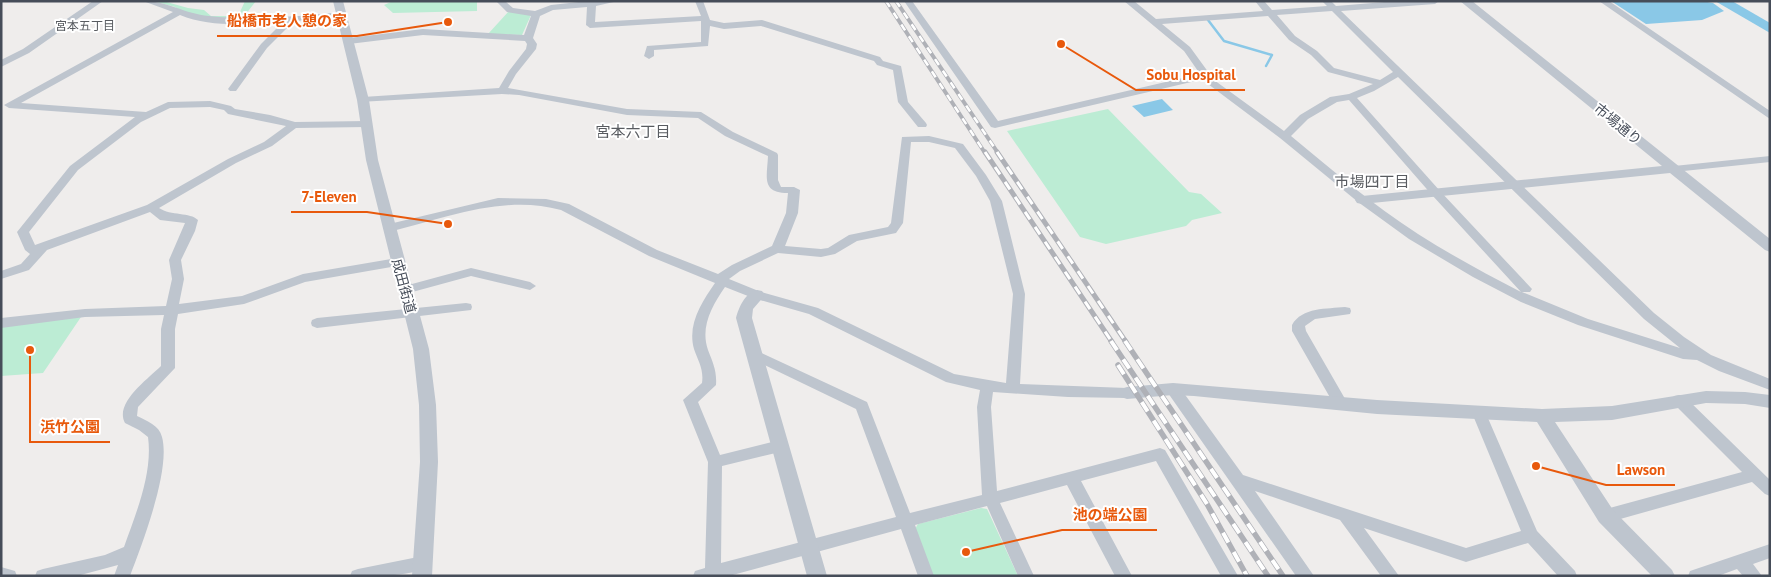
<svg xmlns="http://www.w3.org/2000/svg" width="1771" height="577" font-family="'PT Sans','Noto Sans JP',sans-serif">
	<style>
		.green { fill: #bcecd4 }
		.water { fill: #8ac8e7 }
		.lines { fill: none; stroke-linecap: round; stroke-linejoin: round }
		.stream { stroke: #8ac8e7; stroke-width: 2.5 }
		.river { fill: #8ac8e7; fill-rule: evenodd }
		.minor { fill: #bec5ce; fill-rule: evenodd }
		.tertiary { fill: #bec5ce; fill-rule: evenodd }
		.rail-far2-casing { stroke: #afb1b7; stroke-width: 4 }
		.rail-far1-casing { stroke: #afb1b7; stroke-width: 5 }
		.rail-casing { stroke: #afb1b7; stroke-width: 5.5 }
		.rail-far2 { stroke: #fff; stroke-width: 2.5; stroke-dasharray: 7; stroke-linecap: butt }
		.rail-far1 { stroke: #fff; stroke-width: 3; stroke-dasharray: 9; stroke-linecap: butt }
		.rail { stroke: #fff; stroke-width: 4; stroke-dasharray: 11; stroke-linecap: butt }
		.labels { text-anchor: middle; stroke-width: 4; stroke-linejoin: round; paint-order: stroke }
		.far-neighbourhood-label { font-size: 12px; fill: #595c61; stroke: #fff }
		.street-label { font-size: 14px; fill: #464d59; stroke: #fff }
		.neighbourhood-label { font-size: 15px; fill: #595c61; stroke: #fff }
		.leader { fill: none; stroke: #e8590c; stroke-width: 2 }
		.callout-dot { fill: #e8590c; stroke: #fff; stroke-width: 2 }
		.callout-label { font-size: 15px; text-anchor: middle; font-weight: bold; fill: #e8590c; stroke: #fff; stroke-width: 4; stroke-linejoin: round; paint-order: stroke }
	</style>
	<rect width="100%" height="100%" fill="#efedec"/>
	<!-- green -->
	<path class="green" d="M153,1h10l25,7 16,2 7,6h24l5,-4 5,-11h11l-14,18 -48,-3 -12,-4 -7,-5z
		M393,1h84v10l-84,2 -9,-8z
		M509,11l22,4 -9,20 -34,-1z
		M1108,109l81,83 12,2 21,19 -30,7 -6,6 -80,18 -26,-7 -73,-106z
		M81,317l-38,56 -42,3v-50z
		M981,508l6,1 31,67h-85l-18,-47 3,-5z"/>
	<!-- water -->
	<path class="water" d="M1611,1h91l11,2 11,8 -22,9 -56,4z
		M1162,99l11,11 -29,7 -12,-11z"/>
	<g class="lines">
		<!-- stream -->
		<path class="stream" d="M1208,20l16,21 48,14 -6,11"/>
		<!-- river -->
		<path class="river" d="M1715,1h17l38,22v10z"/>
		<!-- minor -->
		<path class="minor" d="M93,1h10l-74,52 -28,14v-7l22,-11z
			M143,1c25,0 42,13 66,15 45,5 90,0 134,-4l4,3 -4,3 -49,3 -27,27 -31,43h-6l-2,-2 33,-45 22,-22c-33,2 -72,6 -103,-7l-159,88 125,9 22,-10 42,-1 21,5 4,3 35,6 25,7 72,-1 5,3 -5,3 -71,1 -24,18 -36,17 -77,45c12,8 31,4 39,12l-3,11 -14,29 3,19 -5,25 63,-8 61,-22 94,-16 6,4 -6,4 -92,16 -61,22 -66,10 -3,15v39l-37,39 -1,9c10,5 22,9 25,21 9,33 -20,107 -32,139h-16l4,-11 -41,11h-42l2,-5 6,-2 62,-14 19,-8c12,-34 29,-74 24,-110l-9,-7 -14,-7c-11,-20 23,-44 36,-57v-37l3,-14 -79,2 -84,11v-10l84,-9 81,-3 6,-27 -3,-19 16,-37 -25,-3 -10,-8 -103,38 -18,20 -28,9v-8l20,-7 9,-10 -5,-4 -8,-18 53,-66 65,-49 -126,-9 -5,-3 169,-93zM210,107l14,3 4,4 58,12 -22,16 -36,17 -81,46 -112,40 -6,-13 49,-62 63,-48 29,-14z
			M496,1h9l8,7 22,3 16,-6 37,-4h30l-22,5 -1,16 106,-6 -6,-15h8l7,19 14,3 38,-3 118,37 3,4 18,5 7,36 18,21 1,2 -1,2h-8l-20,-25 -5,-32 -16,-5 -3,-4 -113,-35 -37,3 -14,-3 -2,20 -54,4v6l-5,3 -5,-3 3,-10 54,-4v-21l-111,7 -4,-3 1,-18 -34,3 -13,6 -7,22 4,6 -1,5 -20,25 -8,14 119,21 74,3 32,20 44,21 1,2v25l3,7h13l6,3 -2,23 -13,33 36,3 7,-1 21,-13 39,-8 3,-4 11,-86 27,-1 34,8 23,31 16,26 23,93 -5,90 107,4 5,1 2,4 -2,4 -5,1 -59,-1 -75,-5 -2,15 6,84 163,-43 5,2 73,126h-17l-65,-115 -75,20 51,95h-17l-48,-91 -67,18 34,73h-16l-31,-70 -72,19 19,51h-16l-17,-47 -172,47h-36l2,-5 10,-3 3,-106 -25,-62 19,-17c2,-14 -4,-22 -8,-34 -7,-25 8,-47 21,-66l-66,-27 -88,-46c-57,-16 -116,8 -172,22l-6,-4 2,-3 113,-27 48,1 23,5 88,46 61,24 14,-9 40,-19 14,-33 2,-20c-27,0 -21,-16 -20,-37l-43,-20 -27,-18 -71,-3 -108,-20 -17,-1 -143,8 -1,-2 5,-3 136,-9 10,-17 17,-22 1,-5 -2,-3 -102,-6 -74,9 -5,-3 5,-3 74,-9 101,6 7,-19 -24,-4zM911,142h18l26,6 21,28 14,25 23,93 -7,89 -52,-9 -136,-66 -57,-16 -32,-13 11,-8 38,-18 43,4 14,-3 22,-13 39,-8 7,-10zM725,287l28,11 56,16 137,68 34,8 -3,17 5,88 -72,18 -43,-111 -112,-52 -5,2 -2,3 2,3 106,51 40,108 -175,46 1,-97 58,-14 5,-2 2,-4 -2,-4 -5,-2 -60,15 -22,-53 18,-17c1,-14 -3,-22 -8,-35 -8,-23 4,-44 17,-63z
			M904,1h8l86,120 202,-47 -16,-23 -60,-50h10l22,18 107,-8 -8,-10h9l8,9 55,-4 -5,-5h9l5,5 61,-5h42l-4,3 -94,7 313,302 30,24 27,18 59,24v11l-51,-19 -22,-11 -14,-1 -105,-34 -57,-23 -48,-25 -64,-38 -51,-37 -78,-64 -72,-54 -4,-5 -209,49 -4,-1zM1332,11l61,61 -13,8 -46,-12 -17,-17 -22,-15 -18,-21zM1268,16l21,24 22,15 17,17 45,12 -24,10 -19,3 -30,18 -16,16 -70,-51 -24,-33 -28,-23zM1398,77l246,242 36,29 -92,-29 -66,-27h8l2,-3 -92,-98 -83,-93 17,-7zM1349,100l83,95 89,97c-35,-18 -70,-37 -103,-58 -45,-29 -86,-64 -127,-98l17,-17 29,-17z
			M1599,1h10l161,110v8z
			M1770,156v6l-96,10 -5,-3 5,-3z
			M471,268l59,14 6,4 -6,4 -59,-14 -66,18 -6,-4 2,-3z
			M466,303l5,1 1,3 -1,3 -154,18 -5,-2 -1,-3 1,-3 5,-2z
			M1345,307l5,1 1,3 -1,3 -35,5 -10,7 1,5 42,73 -2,4 -5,1 -5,-1 -44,-77v-6c10,-18 35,-16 53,-18z
			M1173,384l5,1 65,90 223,73 55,-17 -49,-118 2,-4 5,-1 5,1 53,122 38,40 2,5h-19l-30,-33 -62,19 -102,-34 35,48h-18l-41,-56 -85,-29 59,85h-18l-128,-183 -2,-4 2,-4z
			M1679,395l5,1 86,84v16l-5,-2 -13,-12 -146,41 -6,-2 -2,-5 2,-5 6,-2 136,-37 -68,-68 -2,-4 2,-4z
			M1770,544v14l-17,6 9,12h-19l-6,-7 -19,7h-30l2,-5z
			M423,556l6,2 2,5 -2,5c-26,9 -53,8 -79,8l2,-5 6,-2z
			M1,567l14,4 2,5h-16z"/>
		<!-- tertiary -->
		<path class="tertiary" d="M333,1h10l26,99 9,60 51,189 7,56 2,57 -6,114h-20l8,-114 -1,-57 -6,-56 -47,-189 -9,-60z
			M1460,1h12l298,238v13l-5,-2 -95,-77 -308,31 -5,-1 -2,-3 2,-3 5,-1 300,-30z
			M757,290l5,1 3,4 -12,14 -1,9 75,258h-20l-71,-258c3,-11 9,-25 21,-28z
			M1173,383l204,17 165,9 70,-3 94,-15 39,1 25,3v13l-25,-4 -39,-1 -94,17 -57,2 58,88 59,60 3,6h-23l-53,-54 -62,-100 -160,-8 -183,-18 -21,-1 -46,4 -6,-2 -2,-4 2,-4 6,-2z"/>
		<!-- rail-far2 casing -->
		<g class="rail-far2-casing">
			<path id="rail-far2" d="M886,1l99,152
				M896,1l102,152"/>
		</g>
		<!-- rail-far1 casing -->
		<g class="rail-far1-casing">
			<path id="rail-far1" d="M985,152l127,190
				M997,152l129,190"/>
		</g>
		<!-- rail casing -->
		<g class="rail-casing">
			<path id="rail" d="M1111,341l157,235
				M1125,341l158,235
				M1118,365l89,139 40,72"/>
		</g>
		<!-- rail-far2 -->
		<use href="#rail-far2" class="rail-far2"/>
		<!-- rail-far1 -->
		<use href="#rail-far1" class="rail-far1"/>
		<!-- rail -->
		<use href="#rail" class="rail"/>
	</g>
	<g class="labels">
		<!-- far-neighbourhood labels -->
		<g class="far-neighbourhood-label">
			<text x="85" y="30">宮本五丁目</text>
		</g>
		<!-- street labels -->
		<g class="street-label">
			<text transform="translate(1618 124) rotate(39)" y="5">市場通り</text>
			<text transform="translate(404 286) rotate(75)" y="5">成田街道</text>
		</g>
		<!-- neighbourhood labels -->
		<g class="neighbourhood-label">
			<text x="633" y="137">宮本六丁目</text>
			<text x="1372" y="187">市場四丁目</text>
		</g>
	</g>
	<!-- callouts -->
	<path class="leader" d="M448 22L357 36H217M1061 44L1136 90H1245M448 224L367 212H291M30 350L30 442H110M1536 466L1606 485H1675M966 552L1062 530H1157"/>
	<g class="callout-dot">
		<circle cx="448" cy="22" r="5"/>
		<circle cx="1061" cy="44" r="5"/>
		<circle cx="448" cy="224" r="5"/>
		<circle cx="30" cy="350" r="5"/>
		<circle cx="1536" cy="466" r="5"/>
		<circle cx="966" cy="552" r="5"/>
	</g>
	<g class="callout-label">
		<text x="287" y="26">船橋市老人憩の家</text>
		<text x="1191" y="80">Sobu Hospital</text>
		<text x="329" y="202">7-Eleven</text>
		<text x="70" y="432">浜竹公園</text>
		<text x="1641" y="475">Lawson</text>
		<text x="1110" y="520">池の端公園</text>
	</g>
	<!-- border -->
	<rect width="1771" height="577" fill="none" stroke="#464d59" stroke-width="5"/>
</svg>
